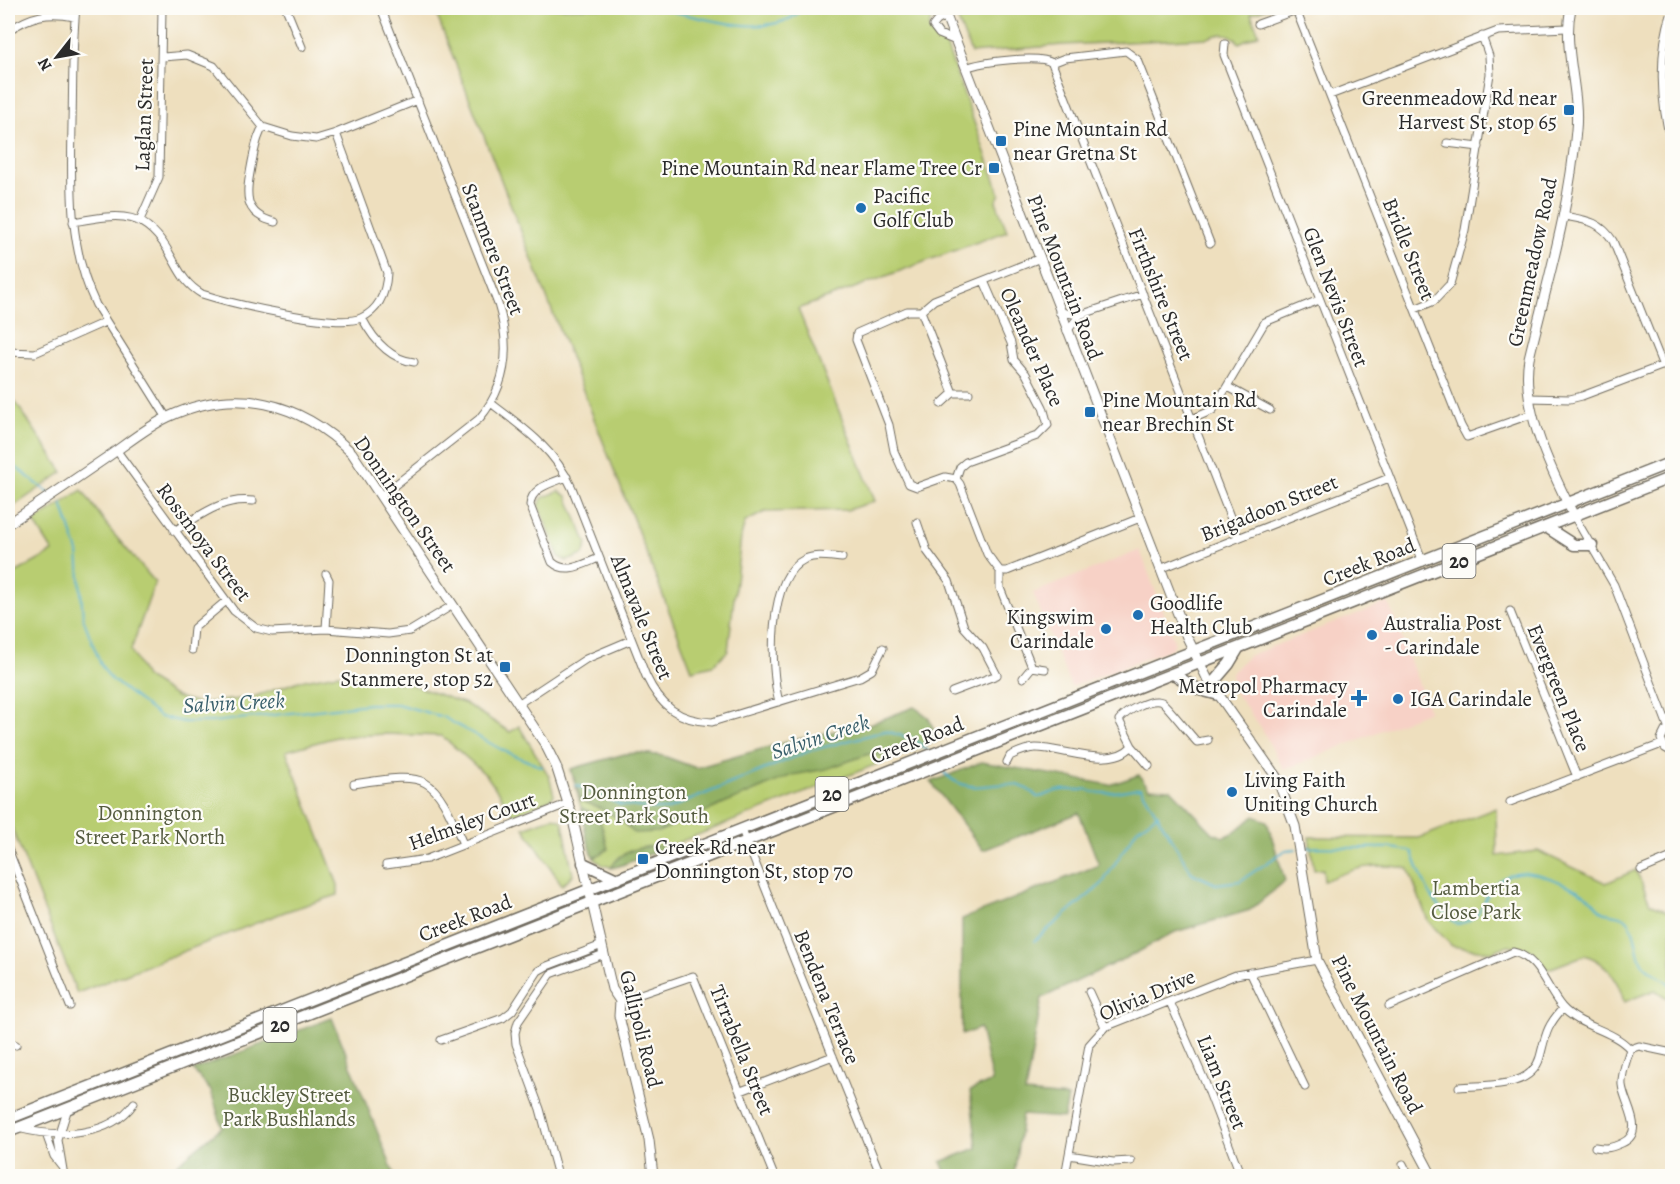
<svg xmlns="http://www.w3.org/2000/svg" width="1680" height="1184" font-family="Alegreya,serif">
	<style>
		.built { fill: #f7d1c6 }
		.green { fill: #b8cd71; stroke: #727c4e; stroke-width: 1.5 }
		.forest { fill: #92b063; stroke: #5e6e47; stroke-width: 1.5 }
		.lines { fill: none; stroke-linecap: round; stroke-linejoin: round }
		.stream { stroke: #4daecc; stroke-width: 2 }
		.street-casing { stroke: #6f6a5e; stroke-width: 9 }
		.secondary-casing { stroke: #6f6a5e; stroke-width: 11 }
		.primary-casing { stroke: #6f6a5e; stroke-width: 13 }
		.street { stroke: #fff; stroke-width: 7 }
		.secondary { stroke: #fff; stroke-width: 9 }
		.primary { stroke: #fff; stroke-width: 10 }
		.poi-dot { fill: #1f6fb2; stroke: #fdfcf7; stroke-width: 2 }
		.labels { text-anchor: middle; stroke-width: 4.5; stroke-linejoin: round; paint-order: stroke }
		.shield { fill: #fdfcf7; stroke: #6a6a68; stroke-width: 1.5 }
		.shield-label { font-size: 20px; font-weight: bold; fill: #2b2b2b }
		.poi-label { font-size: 21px; fill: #2b2b2b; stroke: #fdfcf7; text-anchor: start }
		.street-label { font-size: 21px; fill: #2b2b2b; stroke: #fdfcf7 }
		.park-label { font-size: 21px; fill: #555c40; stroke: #fdfcf7 }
		.water-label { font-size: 22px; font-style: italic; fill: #395f6b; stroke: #fdfcf7 }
	</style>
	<rect width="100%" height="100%" fill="#fdfcf7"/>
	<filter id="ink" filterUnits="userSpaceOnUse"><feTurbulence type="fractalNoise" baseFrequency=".0167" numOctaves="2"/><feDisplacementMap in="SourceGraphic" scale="12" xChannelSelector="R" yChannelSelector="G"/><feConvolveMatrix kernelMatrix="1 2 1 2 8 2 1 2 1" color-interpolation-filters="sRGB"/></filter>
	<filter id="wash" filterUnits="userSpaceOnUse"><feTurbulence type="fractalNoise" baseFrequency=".008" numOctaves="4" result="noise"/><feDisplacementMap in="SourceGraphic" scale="24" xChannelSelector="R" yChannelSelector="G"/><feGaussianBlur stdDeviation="1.35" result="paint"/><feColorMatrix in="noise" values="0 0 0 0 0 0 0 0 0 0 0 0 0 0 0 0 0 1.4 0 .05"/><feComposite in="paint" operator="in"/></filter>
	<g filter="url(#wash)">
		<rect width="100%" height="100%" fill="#eedfbe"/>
		<!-- built -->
		<path class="built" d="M1140,550l35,94 -4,5 -100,38 -38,-94z
			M1388,602l41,109 -145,59 -23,-42 -28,-38 -2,-17 17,-17z"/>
		<!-- green -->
		<path class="green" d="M434,8h500l-5,20 3,6 13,8 55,152 -4,7 11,30 -209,78 77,192 -28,9 -82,2 -20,10 -4,15 -13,114 -15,14 -21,5z
			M953,8h315l-17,6 8,20 -20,9c-9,-12 -18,-10 -31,-5l-145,7 -92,8z
			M8,391l55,81 -55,38z
			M82,490l30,42 43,50 -24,68 14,27 31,20 23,6 51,-5 49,-17 38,-7 72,10 57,20 44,28 9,-6 30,50 5,19 -3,4 -37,16 -27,-39 -45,-40 -57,-2 -49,3 -50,14 52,134v10l-51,16 -210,82 -69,-175v-241l45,-25 -19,-30z
			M559,491l8,5 20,48 -4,11 -16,6 -8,-4 -20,-51 3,-8z
			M914,707l14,10 10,23 -319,126c-11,2 -17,0 -25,-8l-23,-89 54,-15 15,-1 23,3 33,12 94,-27 83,-18z
			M1496,808l1,48 41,-5 68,32 30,-13 14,33 22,10v88l-17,-11 -31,12c-6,-23 -16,-39 -39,-47l-39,15 -14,-19 -12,-4 -11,-2 -18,7 -39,-6 -24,-25 -20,-53c-36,-5 -51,-1 -84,13l-1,-12 -9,1 -5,-33 110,1z
			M554,817l7,3 2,3 10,52 -11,10 -38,-57z"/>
		<!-- forest -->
		<path class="forest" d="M914,707l14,10 10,23 -45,18 -24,-4 -43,15 -34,6 -134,57 -24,1c-15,-17 -32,-25 -53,-32l-10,-32 54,-15 15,-1 23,3 33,12 94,-27 83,-18z
			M982,762l128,23 29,-10 10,13 22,1 42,44 11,4 11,-5 19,-16 13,5 18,60 -35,29 -75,22 -37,20 -96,46 -17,95 43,4 -4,21 -42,-3 -8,61h-67l-6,-14 36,-14 -7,-57 22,-10 -12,-53 -18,7v-116l137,-54 -20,-52 -96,37 -52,-68z
			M582,808l17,8 9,33 -14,9 -8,-22z
			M673,845l-54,21 -8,2c12,-23 39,-22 62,-23z
			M332,1018l63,158h-215l-4,-11 46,-38 -11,-36 -18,-21z"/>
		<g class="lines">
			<!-- stream -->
			<path class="stream" d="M625,8h21
				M658,8c38,8 116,35 145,0
				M8,461l42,33
				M62,504l16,48 5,66 18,47 9,13 50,39 24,5h28l157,-18h28l46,13 61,34 38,16
				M941,769c32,39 66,-4 96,28 9,0 15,-6 24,-7 9,-1 16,2 25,-1 16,9 37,0 55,-1l51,85 24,11 24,-3 46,-31 10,-1
				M576,785l45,20 45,5 143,-59 76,-20 29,8 15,13
				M1301,848c20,-2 38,0 58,0 20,0 34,-2 53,4 11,29 19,53 45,72 35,-6 18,-34 53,-49 20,-9 60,10 77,21 6,4 10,12 16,16 7,3 16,2 22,6 12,10 10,30 16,43 7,12 21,15 31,25
				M1034,941l68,-57 35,-55 21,-15"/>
		</g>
	</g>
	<g filter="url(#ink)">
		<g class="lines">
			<!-- street casing -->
			<g class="street-casing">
				<path id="street" d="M76,8c-4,38 -3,77 -4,115 -1,63 -4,124 24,182l71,113
					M286,8l16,39
					M1296,10l165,416 6,11 65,-23
					M1672,12c-14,39 -12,93 0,133
					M946,16l-9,5 -4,5 6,8 17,7
					M1258,24l44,-16
					M8,31c23,-16 40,-19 67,-14
					M1225,44l-1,11 199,507
					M163,57l24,-2 27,11 49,61 29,9 24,3 20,-6 82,-33
					M1052,63l186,474
					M966,68c14,-6 75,-14 86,-5l13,-5 61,-7 12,9 72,183
					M1330,95l168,-64 69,-3
					M263,127c-7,11 -8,22 -11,35 -5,28 -12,52 23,60
					M1447,143l32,4
					M1564,216c22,4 36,5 49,25l50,125
					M140,220l19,-43 3,-169
					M73,222c46,-8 73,-14 98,34 9,16 14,28 31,38 28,9 135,35 159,24 18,-8 25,-26 26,-45l-51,-140
					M1038,259l-104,41 -13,11h-14l-50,22 -1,7 33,85 5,26 15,33 8,3 28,-10 11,2 4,5 27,70 13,17h7l133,-53
					M1415,309l19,-8 16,-17 15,-54 25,-156 -1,-18 -7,-20
					M921,311l32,82
					M1059,312l21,3
					M362,318c11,21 27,41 52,44
					M1067,331l13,-16 63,-21
					M8,352l27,1 70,-31
					M1228,387l42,23
					M1529,398l41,1 12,-3 90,-34
					M492,404c32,24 63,46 80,84l74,188c14,30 33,45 66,46l148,-45 12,-7 11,-22
					M941,404l12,-11h16
					M1192,419l21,-9 52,-88 54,-22
					M117,451l117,160 22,17 16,4 54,-3 62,5 22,-3 43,-26
					M567,477c-15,6 -36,10 -37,28l22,57c15,13 31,2 47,-4
					M956,479l4,-12 6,-5 71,-26 11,-11 -5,-18 -17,-33 -12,-14 -3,-17 -27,-62
					M381,496l98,-77c29,-34 32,-73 19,-115l-117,-296
					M1574,516l40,69 55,144
					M917,522l10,29 22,30 15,46 19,21 14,27 -45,17
					M174,531c26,-15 48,-34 79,-30
					M1160,569l229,-91
					M1000,571v17l32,79
					M326,574l3,6 -3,49
					M1510,611l67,166
					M192,650l2,-22 32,-27
					M1023,678l9,-11 13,2
					M779,702c-9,-34 -12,-125 26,-143 12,-5 25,-2 37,-1
					M518,704l68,-45 45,-19
					M1672,728l-7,3 -4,8 4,9 7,4
					M1132,746l17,20
					M1007,762l3,-6c8,-4 17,-8 26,-8 28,0 75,22 96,-2l-13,-26c7,-9 32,-23 43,-18 3,1 30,35 35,40l11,-2
					M354,784c75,-12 79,-11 109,60
					M1510,802l152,-58
					M742,830l139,346
					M8,849l62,157
					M386,865l41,-6 142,-56
					M1641,870l31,-13
					M1250,972l55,115
					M1089,992l16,35
					M620,1001l73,-25 81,200
					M1170,1002l35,80 36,94
					M1389,1006l124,-54c27,6 33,37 49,55 19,21 50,22 68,42l9,-3 33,7
					M441,1040l62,-22 9,-7 26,-40 9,-5 55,-21
					M8,1041l8,4
					M1459,1087c26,-3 72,3 81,-30 6,-23 6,-30 23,-49
					M741,1091l92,-35
					M18,1128c38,10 92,10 116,-25
					M46,1134l8,22 7,9
					M1595,1147c12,2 16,1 27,-4 25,-11 2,-39 0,-58 -1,-12 5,-25 8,-36
					M1069,1155l44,7 18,-1
					M1403,1164l6,12
					M64,1176l-6,-36 10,-32
					M558,1176l-18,-67 -24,-65 -1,-11 3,-11 33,-48 53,-20
					M1065,1176l24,-131 16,-18 131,-52 81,-15"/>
			</g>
			<!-- secondary casing -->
			<g class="secondary-casing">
				<path id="secondary" d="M943,8l244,629 20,41 70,100 18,48 22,134 115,216
					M1571,8c-9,40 9,81 5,122 -6,77 -29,153 -47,228 -9,50 23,114 45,158
					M8,524c32,-21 63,-42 95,-64 21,-14 42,-32 65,-43 68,-32 132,-15 184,36l193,291 11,22 16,50 40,173 8,12 -1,15 30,124 4,36"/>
			</g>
			<!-- primary casing -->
			<g class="primary-casing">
				<path id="primary" d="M1546,527l28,18h18
					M1173,674l27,16 19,5
					M1211,685l18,-21 9,-15
					M583,863l34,16
					M8,1119l1664,-657
					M8,1132l1664,-655"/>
			</g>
			<!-- street -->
			<use href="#street" class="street"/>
			<!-- secondary -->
			<use href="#secondary" class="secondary"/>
			<!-- primary -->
			<use href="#primary" class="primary"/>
		</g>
	</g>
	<!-- markers -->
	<g class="poi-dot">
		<rect x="1563" y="104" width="12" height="12" rx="3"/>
		<rect x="995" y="135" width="12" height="12" rx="3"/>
		<rect x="988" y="162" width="12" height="12" rx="3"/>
		<circle cx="861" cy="208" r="6"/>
		<rect x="1084" y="406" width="12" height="12" rx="3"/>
		<circle cx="1138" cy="615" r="6"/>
		<circle cx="1106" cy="629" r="6"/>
		<circle cx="1372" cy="635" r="6"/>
		<rect x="499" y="661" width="12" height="12" rx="3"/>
		<path d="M1356 689h6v6h6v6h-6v6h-6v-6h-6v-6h6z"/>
		<circle cx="1398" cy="699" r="6"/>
		<circle cx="1232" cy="792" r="6"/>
		<rect x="637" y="853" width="12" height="12" rx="3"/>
	</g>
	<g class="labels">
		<!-- shield labels -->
		<g class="shield">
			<rect x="1442.5" y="544" width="33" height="34" rx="4.5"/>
			<rect x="815.5" y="777" width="33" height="34" rx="4.5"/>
			<rect x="263.5" y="1008" width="33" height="34" rx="4.5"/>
		</g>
		<g class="shield-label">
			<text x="1459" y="568">20</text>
			<text x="832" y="801">20</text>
			<text x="280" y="1032">20</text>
		</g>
		<!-- poi labels -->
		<g class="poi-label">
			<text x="1557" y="105" text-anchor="end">Greenmeadow Rd near<tspan x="1557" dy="24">Harvest St, stop 65</tspan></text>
			<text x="1013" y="136">Pine Mountain Rd<tspan x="1013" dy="24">near Gretna St</tspan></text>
			<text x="982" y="175" text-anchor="end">Pine Mountain Rd near Flame Tree Cr</text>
			<text x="873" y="203">Pacific<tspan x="873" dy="24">Golf Club</tspan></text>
			<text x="1102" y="407">Pine Mountain Rd<tspan x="1102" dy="24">near Brechin St</tspan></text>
			<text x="1150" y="610">Goodlife<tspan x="1150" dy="24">Health Club</tspan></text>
			<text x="1094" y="624" text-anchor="end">Kingswim<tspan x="1094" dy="24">Carindale</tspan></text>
			<text x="1384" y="630">Australia Post<tspan x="1384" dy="24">- Carindale</tspan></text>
			<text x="493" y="662" text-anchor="end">Donnington St at<tspan x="493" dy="24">Stanmere, stop 52</tspan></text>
			<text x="1347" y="693" text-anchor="end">Metropol Pharmacy<tspan x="1347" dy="24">Carindale</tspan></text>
			<text x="1410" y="706">IGA Carindale</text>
			<text x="1244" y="787">Living Faith<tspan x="1244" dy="24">Uniting Church</tspan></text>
			<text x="655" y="854">Creek Rd near<tspan x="655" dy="24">Donnington St, stop 70</tspan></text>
		</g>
		<!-- street labels -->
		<g class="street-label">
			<text transform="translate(144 115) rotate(-88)" y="7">Laglan Street</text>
			<text transform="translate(493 249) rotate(69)" y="7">Stanmere Street</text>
			<text transform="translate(1409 249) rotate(68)" y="7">Bridle Street</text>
			<text transform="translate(1532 262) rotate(-78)" y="7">Greenmeadow Road</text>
			<text transform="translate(1065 277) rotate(69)" y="7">Pine Mountain Road</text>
			<text transform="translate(1161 294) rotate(68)" y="7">Firthshire Street</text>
			<text transform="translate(1336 297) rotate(69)" y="7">Glen Nevis Street</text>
			<text transform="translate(1032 347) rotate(66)" y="7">Oleander Place</text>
			<text transform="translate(405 504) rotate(55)" y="7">Donnington Street</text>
			<text transform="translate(1269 508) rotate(-22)" y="7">Brigadoon Street</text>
			<text transform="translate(204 542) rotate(53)" y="7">Rossmoya Street</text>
			<text transform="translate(1369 562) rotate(-22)" y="7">Creek Road</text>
			<text transform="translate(642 617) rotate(68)" y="7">Almavale Street</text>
			<text transform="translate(1559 688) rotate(68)" y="7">Evergreen Place</text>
			<text transform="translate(917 740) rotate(-21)" y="7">Creek Road</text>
			<text transform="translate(472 821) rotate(-20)" y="7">Helmsley Court</text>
			<text transform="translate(465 918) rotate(-21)" y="7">Creek Road</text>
			<text transform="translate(1147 995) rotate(-23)" y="7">Olivia Drive</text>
			<text transform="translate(827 997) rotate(68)" y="7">Bendena Terrace</text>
			<text transform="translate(641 1029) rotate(76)" y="7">Gallipoli Road</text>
			<text transform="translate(1377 1034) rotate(63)" y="7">Pine Mountain Road</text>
			<text transform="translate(742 1050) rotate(68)" y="7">Tirrabella Street</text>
			<text transform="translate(1222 1082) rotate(68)" y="7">Liam Street</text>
		</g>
		<!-- park labels -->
		<g class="park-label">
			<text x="634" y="799">Donnington<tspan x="634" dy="24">Street Park South</tspan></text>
			<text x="150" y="820">Donnington<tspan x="150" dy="24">Street Park North</tspan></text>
			<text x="1476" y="895">Lambertia<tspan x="1476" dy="24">Close Park</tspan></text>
			<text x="289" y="1102">Buckley Street<tspan x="289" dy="24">Park Bushlands</tspan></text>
		</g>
		<!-- water labels -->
		<g class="water-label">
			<text transform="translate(234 702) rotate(-3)" y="8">Salvin Creek</text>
			<text transform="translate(820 736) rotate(-18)" y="8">Salvin Creek</text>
		</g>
	</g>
	<!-- margin -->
	<rect width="1680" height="1184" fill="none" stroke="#fdfcf7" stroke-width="30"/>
	<!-- north arrow -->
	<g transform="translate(57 57) rotate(239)" stroke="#fdfcf7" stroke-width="4.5" paint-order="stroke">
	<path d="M0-4.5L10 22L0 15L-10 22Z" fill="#2b2b2b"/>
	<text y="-9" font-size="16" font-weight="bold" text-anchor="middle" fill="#2b2b2b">N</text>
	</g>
</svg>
